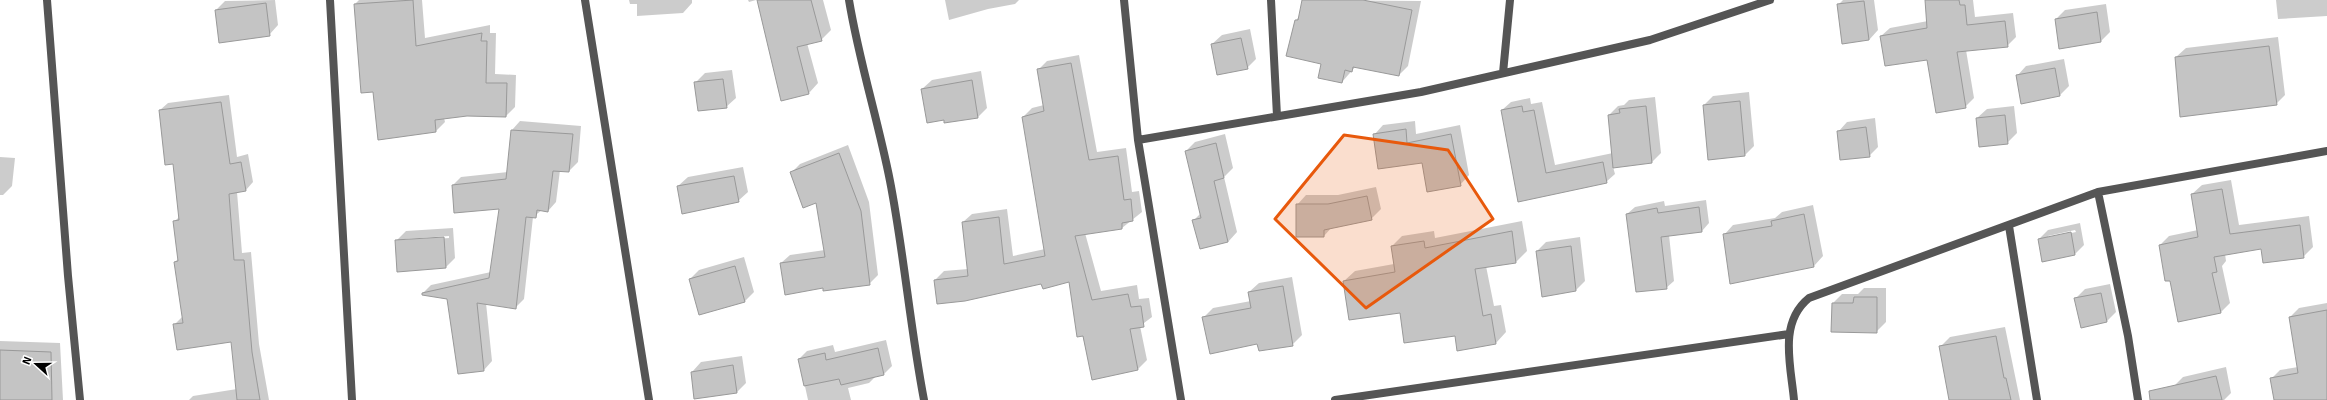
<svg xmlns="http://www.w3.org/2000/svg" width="2327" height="400" font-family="Signika,sans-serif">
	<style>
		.shadow { fill: #0003; fill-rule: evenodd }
		.building { fill: #c4c4c4; stroke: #999 }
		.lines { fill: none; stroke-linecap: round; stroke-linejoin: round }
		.street { stroke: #555; stroke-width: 8 }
		.marked { fill: #e8590c; fill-opacity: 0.2; stroke: #e8590c; stroke-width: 3; stroke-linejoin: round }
	</style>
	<rect width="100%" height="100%" fill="#fff"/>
	<!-- shadow -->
	<path class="shadow" d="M275,0l3,25 -9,10 -53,-25 9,-9z
		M359,0h63l3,38 65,-13v8h6l-1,41 21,1 -1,32 -9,9 -39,-1 -23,3 1,4 -9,9 -62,-40 -12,1 -7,-88z
		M629,0h63v3l-9,10 -46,3v-12h-7z
		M748,0h8l-7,2z
		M758,0h65l8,30 -10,10 -14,3 11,40 -9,10z
		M945,0h74l-4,4 -27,5 -39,11z
		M1303,0l118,1 -13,65 -9,9 -43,-9 -14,16 -20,-19 -26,-43 4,-4z
		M1843,0h31l4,30 -9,10 -31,-35z
		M1926,0h47l2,17 38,-4 3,24 -9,9 -41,4 8,48 -9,9 -37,-49 -47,-22 9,-8 38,-7z
		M2276,0h51v16l-49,3z
		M2106,4l4,28 -9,9 -45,-22 9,-9z
		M1250,29l6,30 -9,9 -35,-24 10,-9z
		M2278,37l7,58 -9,9 -100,-47 10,-9z
		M1079,55l18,97 29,-4 6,44 7,-1 3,21 -20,16 -37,5 16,58 36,-6 2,14 10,-1 3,19 -12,9 7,34 -9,9 -45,10 -24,-99 -27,3 -107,-3 9,-9 24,-2 -5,-47 9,-8 35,-5 6,47 32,-7 -22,-132 9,-9 12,-3 -6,-35 9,-9z
		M2064,59l5,27 -9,9 -43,-19 9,-10z
		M732,70l4,28 -10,9 -31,-24 10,-10z
		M981,71l6,37 -9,9 -33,5 -23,-33 10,-9z
		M1749,92l5,54 -9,9 -41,-50 9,-9z
		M229,95l8,62 11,-3 5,28 -7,8 -9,2 5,61 9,-1 8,92 10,56h-80l4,-4 44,-7 -5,-48 -58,-16 9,-9 -8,-54 4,-4 -5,-36 6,-6 -6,-53 -14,-53 8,-7z
		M1655,97l6,56 -9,9 -39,5 2,7 -9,8 -88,19 -16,-91 9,-8 19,-4 1,6 11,-2 13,63 58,-12 -4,-38 9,-9 6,-1 5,-5z
		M2014,106l3,27 -10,10 -30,-25 10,-9z
		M1875,118l3,29 -9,9 -31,-24 9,-10z
		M520,121l61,5 -3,36 -9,9 -9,-1 -4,32 -8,9 -6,-1 -9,7 -9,82 -9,9 -29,-5 6,58 -8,9 -36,-72 -25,-5 8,-8 60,-13 10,-64 -48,-23 8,-8 47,-5 4,-42z
		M1415,121l1,13 44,-9 9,50 -9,10 -86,-50 9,-10z
		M1225,134l8,34 -9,9 13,55 -9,10 -34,-22 7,-7 -15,-62 9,-9z
		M848,145l21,57 9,73 -9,9 -45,3 -43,-24 9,-8 35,-5 -8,-48 -26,-29 9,-9z
		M0,157l15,1 -3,28 -9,9h-3z
		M743,167l5,25 -10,9 -60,-15 10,-9z
		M2231,180l8,45 70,-9 4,31 -10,10 -41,-9 -37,6 1,7 -4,5 8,37 -9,9 -51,-32 -10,-35 9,-9 29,-6 -6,-36 10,-9z
		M1376,187l5,22 -10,10 -39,8 -8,9 -27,-31 9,-10h32z
		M1706,200l3,23 -7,8 -33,4 5,46 -8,7 -39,-74 8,-7 29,-6 1,5z
		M1813,205l10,51 -9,10 -90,-31 9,-10 42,-7 7,-6z
		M1522,221l5,30 -11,11 -30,4 8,40 7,-1 5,27 -10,11 -41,-8 -54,-23 -57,-31 11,-10 39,-7 -2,-18 10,-10 32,-5 1,7z
		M2080,223l4,22 -9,9 -32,7 -4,-22 9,-9zM2075,230l1,2 -28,6v-2z
		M453,228l2,30 -9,9 -50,-26 10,-10zM449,236v2l-44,3v-2z
		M1580,237l5,44 -9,9 -34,6 -5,-45 9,-9z
		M744,257l10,35 -10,10 -54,-23 9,-9z
		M1292,277l10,58 -10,10 -34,-2 -55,-25 10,-10 38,-7 -2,-9 10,-9z
		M2110,284l6,28 -9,9 -32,-22 10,-10z
		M1864,288h22v34l-10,10 -44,-1 1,-28 9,-9h16z
		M2327,303v97h-52l-4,-21 9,-9 18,-3 -8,-50 9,-9z
		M2005,327l15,73h-68l-12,-53 10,-10z
		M886,340l6,26 -8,8 -8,2 -7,7 -21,5 3,12h-43l-9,-41 8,-8 26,-6 2,7z
		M0,341l60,2 3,57h-63z
		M742,356l4,27 -9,9 -42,6 -3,-26 9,-10z
		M2226,367l5,26 -7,7h-47l-3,-14 9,-9z"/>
	<!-- building -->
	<path class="building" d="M413,0l3,46 66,-13 -1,8h6l-1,42h21l-1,34 -39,-1 -32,4 1,12 -58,8 -5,-48 -12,1 -7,-89z
		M757,0h54l11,41 -25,6 12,47 -28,7z
		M1302,0h61l49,10 -13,66 -46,-9 -1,5 -7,-2 -3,13 -24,-5 3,-14 -35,-8 9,-36h3z
		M1925,0h34l1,5h5l2,20 38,-4 3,26 -51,5 9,56 -30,5 -9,-53 -42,6 -5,-30 47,-8z
		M1864,1l5,39 -27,4 -5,-40z
		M266,3l4,33 -51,7 -4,-33z
		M2097,12l4,30 -42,7 -4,-30z
		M1241,38l7,31 -31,6 -6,-31z
		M2269,46l8,59 -97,12 -5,-60z
		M1071,63l18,97 29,-4 6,44 7,-1 2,22 -11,2v6l-47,7 17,64 36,-6 3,13 10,-1 3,21 -14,2 8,41 -46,10 -9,-44 -6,1 -8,-55 -26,7 -2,-5 -76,17 -28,3 -3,-24 34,-4 -6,-54 37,-5 5,47 41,-8 -23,-139 22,-6 -7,-42z
		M2055,68l5,28 -39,8 -5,-29z
		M723,79l4,29 -29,3 -4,-29z
		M972,80l6,38 -34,5v-3l-17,3 -6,-34z
		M1740,101l5,55 -37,4 -5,-55z
		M221,102l9,62 11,-2 5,29 -17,3 5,66h10l8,92 8,48h-23l-6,-58 -54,8 -4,-26 10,-1 -9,-61 4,-1 -5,-40 6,-1 -6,-56 -8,1 -6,-55z
		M1522,106l1,6 11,-2 12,63 57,-11 4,21 -89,19 -17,-92z
		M1646,106l6,57 -39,5 -5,-53 12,-2 -1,-4z
		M2005,115l3,29 -29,3 -3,-29z
		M1866,127l4,30 -30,3 -3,-29z
		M1406,129l1,14 44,-9 10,52 -34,6 -5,-29 -44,6 -5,-35z
		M511,130l62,4 -4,38 -16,-1 -5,41 -11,-2 -1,8 -10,-1 -10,92 -39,-6 7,68 -26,3 -11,-75 -25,-4v-2l67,-15 10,-69 -45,4 -2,-28 54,-6z
		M1216,143l8,35 -10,3 14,61 -28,7 -8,-29 9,-2 -16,-67z
		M839,153l22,58 9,74 -47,6v-3l-38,7 -5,-32 45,-6 -9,-54 -13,5 -13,-36z
		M734,176l5,26 -57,12 -5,-28z
		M2222,189l8,45 70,-9 4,33 -41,5 -2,-14 -47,8 3,15 -5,1 9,40 -43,9 -8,-41h-5l-6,-36 39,-8 -7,-43z
		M1367,196l5,24 -48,10v7h-28v-33h32z
		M1699,207l3,25 -41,5 6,52 -31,3 -10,-78 31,-6 1,5z
		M1804,214l10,53 -84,17 -7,-50 49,-8 -1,-5z
		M1512,231l4,32 -41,6 8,47 8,-2 5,30 -39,7 -2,-15 -51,7 -4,-30 -51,7 -6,-39 52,-9 -4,-26 33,-5 1,7z
		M2071,232l4,23 -33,7 -4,-23z
		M444,237l2,31 -49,4 -2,-32z
		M1571,246l5,45 -34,6 -6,-46z
		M735,266l10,36 -46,13 -10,-36z
		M1283,286l10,60 -34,5 -2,-7 -47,10 -8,-37 49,-9 -3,-16z
		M2101,293l6,29 -26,6 -7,-30z
		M1854,297h23v36l-46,-1 1,-29h21z
		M2327,310v90h-53l-4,-22 28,-5 -9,-56z
		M1996,336l8,42h2l5,22h-62l-10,-54z
		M878,348l6,27 -43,10 -2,-6 -35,7 -6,-27 27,-6 1,7z
		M0,350l51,2 1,48h-52z
		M733,365l4,28 -43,6 -3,-27z
		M2216,376l6,24h-72l-1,-9z"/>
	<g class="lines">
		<!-- street -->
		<path class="street" d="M47,0l21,276 12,124
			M330,0l22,400
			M585,0l64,400
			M849,0c10,61 29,120 41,181 14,72 20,146 34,219
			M1124,0l14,140 43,260
			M1271,0l6,116
			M1503,73l7,-73
			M1138,140l283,-48 229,-52 120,-40
			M2098,192l30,144 10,64
			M2009,226l28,174
			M1335,400l454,-66
			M1794,400c-3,-34 -16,-77 15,-102l289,-106 229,-41"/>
	</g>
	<!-- marked area -->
	<path class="marked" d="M1344,135l104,15 45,69 -127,89 -91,-89z"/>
	<!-- north arrow -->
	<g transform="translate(36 364) rotate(291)" stroke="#ffffff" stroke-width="3" paint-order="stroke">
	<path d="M0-3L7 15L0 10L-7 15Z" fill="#000000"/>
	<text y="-6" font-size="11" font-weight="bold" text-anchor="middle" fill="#000000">N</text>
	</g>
</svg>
